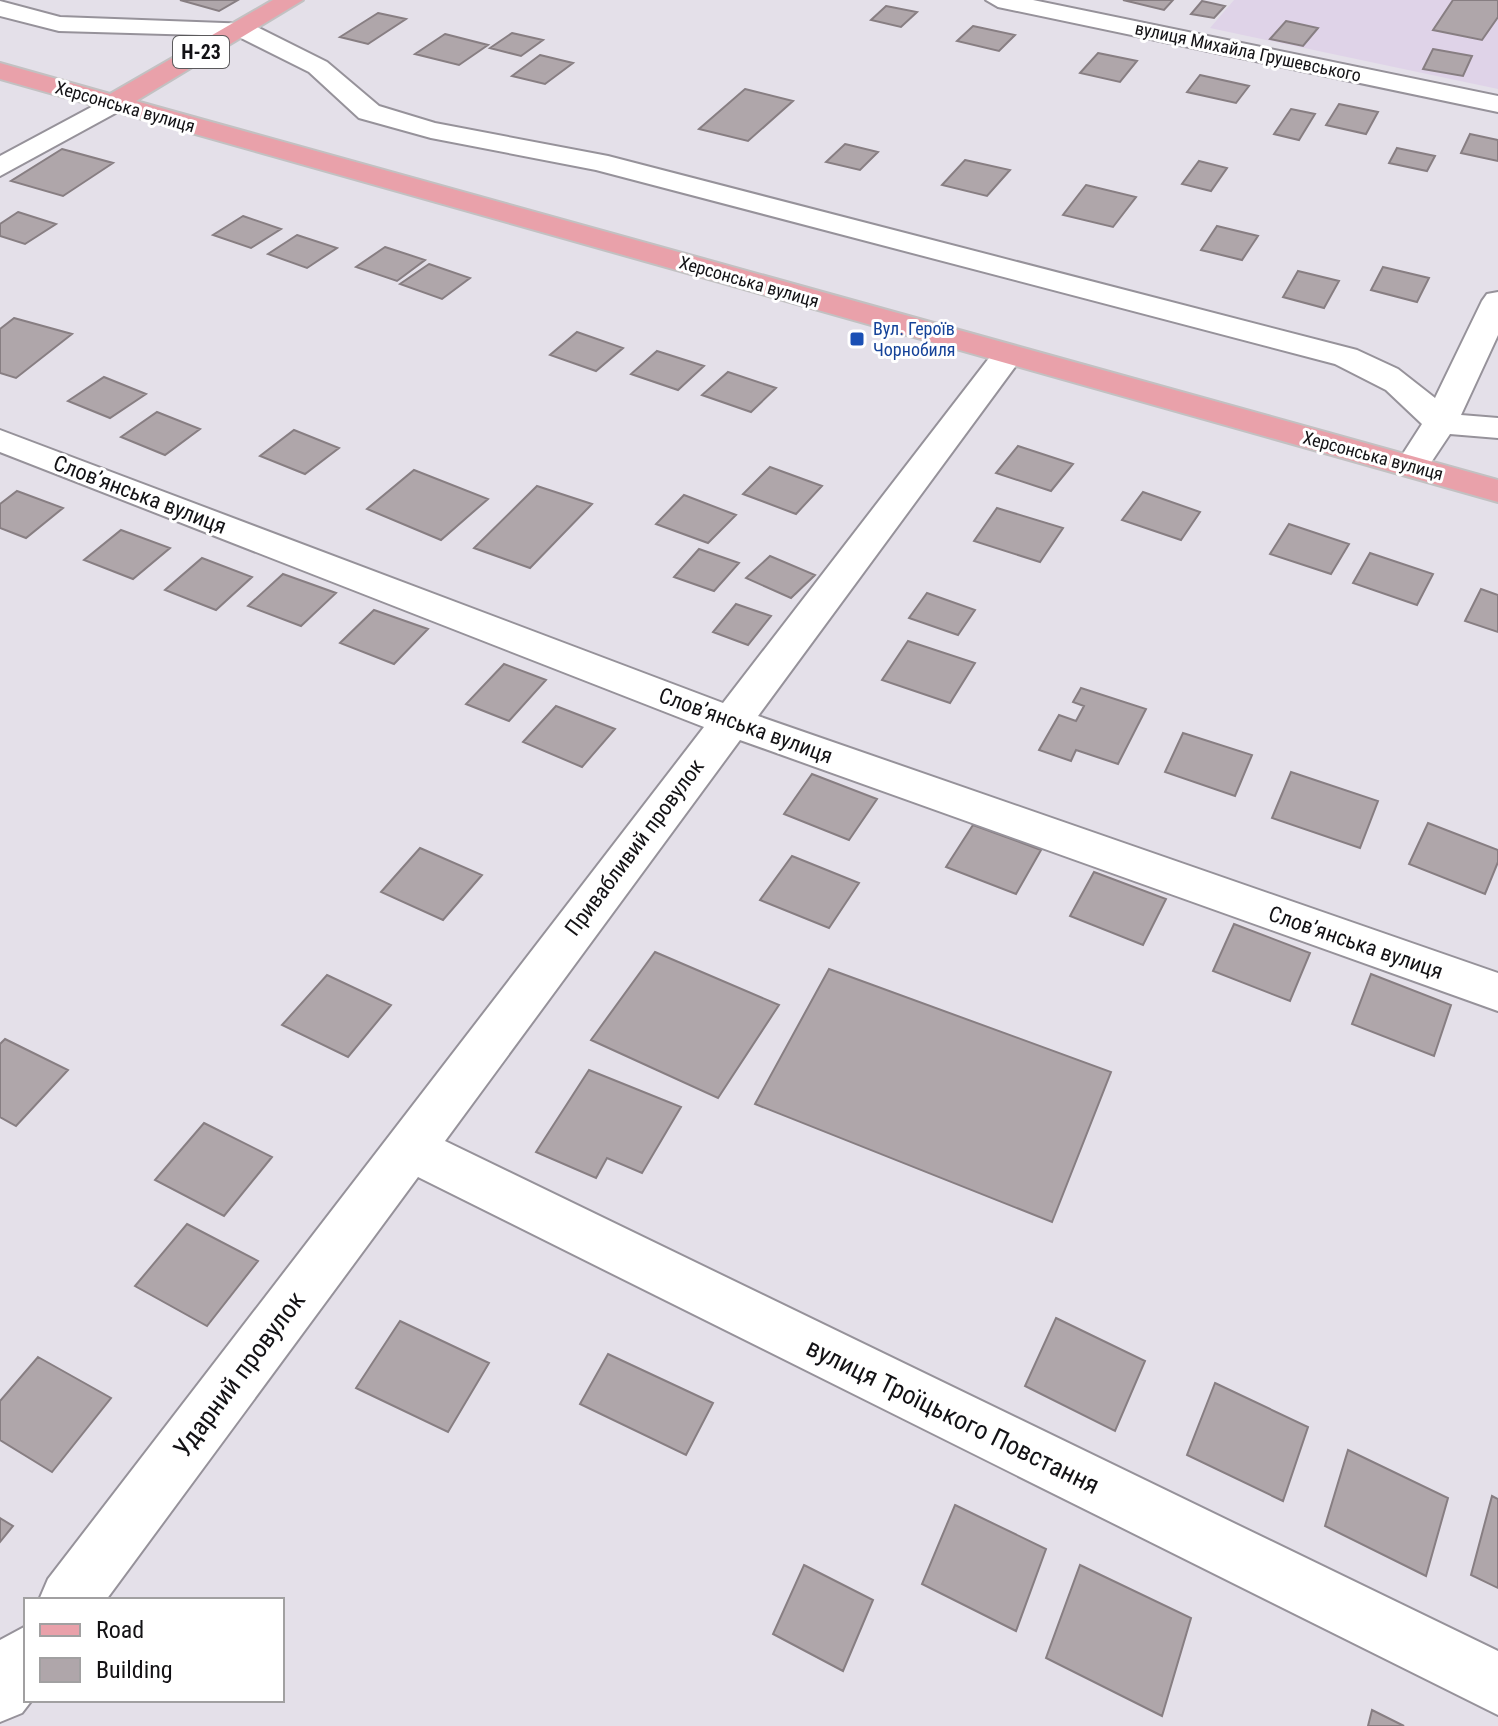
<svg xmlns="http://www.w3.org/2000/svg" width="1498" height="1726" font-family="'Roboto Condensed',sans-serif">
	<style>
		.education { fill: #dfd3e8 }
		.building { fill: #afa6aa; stroke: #877e82; stroke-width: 2 }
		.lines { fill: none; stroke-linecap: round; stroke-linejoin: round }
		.minor-casing { stroke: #96929a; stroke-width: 4 }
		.major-casing { stroke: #c2c1c2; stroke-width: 4 }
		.minor { fill: #fff; fill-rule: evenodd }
		.major { fill: #e9a1aa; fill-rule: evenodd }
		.transit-dot { fill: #1a4fb4; stroke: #fff; stroke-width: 3 }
		.labels { text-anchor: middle; stroke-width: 6; stroke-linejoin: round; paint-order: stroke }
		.far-street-label { font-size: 18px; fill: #131215; stroke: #fff }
		.far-transit-label { font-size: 18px; fill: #164399; stroke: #fff; text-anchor: start }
		.shield { fill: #fff; stroke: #5a595b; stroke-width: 2 }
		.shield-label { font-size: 20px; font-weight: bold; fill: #131215 }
		.street-label { font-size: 22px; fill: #131215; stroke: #fff }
		.near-street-label { font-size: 26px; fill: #131215; stroke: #fff }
	</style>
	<rect width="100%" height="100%" fill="#e4e0e9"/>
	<!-- education -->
	<path class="education" d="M1234,0h264v89l-288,-61z"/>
	<!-- building -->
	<path class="building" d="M180,0h58l-19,11z
		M1123,0h50l-9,10z
		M1453,0h45v17l-16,23 -49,-10z
		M1202,1l23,5 -11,12 -23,-4z
		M886,6l31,6 -16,15 -30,-7z
		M378,13l28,6 -38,25 -28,-7z
		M1286,21l32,7 -15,18 -33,-7z
		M973,26l42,9 -16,16 -42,-10z
		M512,33l31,7 -22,16 -31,-8z
		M445,34l43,11 -29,20 -44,-11z
		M1433,49l39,7 -9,20 -40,-7z
		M1098,53l39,8 -17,21 -40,-9z
		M540,55l33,8 -28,21 -33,-8z
		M1200,75l49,11 -13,17 -49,-11z
		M745,89l48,12 -45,40 -49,-12z
		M1339,104l39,8 -12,22 -40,-9z
		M1291,109l24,5 -16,26 -25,-6z
		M1470,134l28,6v21l-37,-8z
		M845,144l33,8 -18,18 -34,-8z
		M1397,148l38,8 -8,15 -38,-8z
		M62,149l51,14 -50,33 -52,-15z
		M965,160l45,10 -23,26 -45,-11z
		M1199,161l28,7 -16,23 -29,-7z
		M1086,185l50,12 -23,30 -50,-12z
		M18,212l38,12 -31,20 -25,-8v-12z
		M243,216l38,13 -30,19 -38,-13z
		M1217,226l41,10 -16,24 -41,-10z
		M297,235l40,13 -30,20 -39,-14z
		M385,247l40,13 -28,21 -41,-14z
		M429,264l41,14 -28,21 -42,-15z
		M1383,267l46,11 -12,24 -46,-12z
		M1298,271l41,10 -15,27 -41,-11z
		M14,318l58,16 -56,44 -16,-5v-44z
		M577,332l46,16 -27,23 -46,-16z
		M657,351l47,15 -26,24 -47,-16z
		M728,372l48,16 -25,24 -49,-17z
		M104,377l42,17 -36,24 -42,-17z
		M157,412l43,17 -35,26 -44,-18z
		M294,430l45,18 -34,26 -45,-18z
		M1018,446l55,18 -22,27 -55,-18z
		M770,467l52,19 -26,28 -53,-20z
		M414,470l74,29 -47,41 -74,-31z
		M537,486l55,18 -62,64 -56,-20z
		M17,491l46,17 -37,30 -26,-10v-24z
		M1143,492l57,20 -19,28 -59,-20z
		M684,495l52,20 -28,28 -52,-19z
		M997,508l66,20 -23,34 -66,-21z
		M1289,524l60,20 -18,30 -61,-20z
		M121,530l49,18 -37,31 -49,-19z
		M699,549l40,14 -25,28 -40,-14z
		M1370,553l63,21 -16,31 -64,-22z
		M770,556l45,19 -24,23 -45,-20z
		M202,558l50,19 -36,33 -51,-20z
		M283,574l53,19 -35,33 -53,-20z
		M1481,589l17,6v37l-33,-11z
		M927,593l48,17 -17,25 -49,-17z
		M736,604l35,12 -23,29 -35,-13z
		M374,610l54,19 -34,35 -54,-21z
		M908,641l67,22 -25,40 -68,-23z
		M504,664l42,16 -37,41 -43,-17z
		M1081,688l65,21 -28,55 -42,-14 -5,11 -32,-11 20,-35 17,6 8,-15 -11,-4z
		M556,706l59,23 -33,38 -59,-25z
		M1183,733l69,22 -17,41 -70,-24z
		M1291,772l87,29 -18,47 -88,-30z
		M812,774l65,25 -28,41 -65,-26z
		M1428,823l70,27v12l-13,32 -76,-30z
		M973,825l68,25 -25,44 -70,-27z
		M420,848l62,27 -39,45 -62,-28z
		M792,856l67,27 -30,45 -69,-28z
		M1094,872l72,27 -23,46 -73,-29z
		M1234,924l76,29 -20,48 -77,-30z
		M655,952l124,53 -61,93 -127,-58z
		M829,969l282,103 -59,150 -297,-118z
		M1371,974l80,31 -17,51 -82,-32z
		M327,975l64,30 -43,52 -66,-32z
		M5,1039l63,31 -52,56 -16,-9v-73z
		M589,1070l92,37 -39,66 -35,-15 -11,20 -60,-26z
		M204,1123l68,34 -48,59 -69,-36z
		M187,1224l71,37 -51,65 -72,-40z
		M1056,1318l89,43 -30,70 -90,-45z
		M400,1321l89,42 -41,69 -92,-44z
		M608,1354l105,49 -27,52 -106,-51z
		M38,1357l73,41 -59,74 -52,-32v-39z
		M1215,1383l93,44 -25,74 -96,-46z
		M1348,1450l100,48 -22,78 -101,-50z
		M1492,1496l6,3v89l-27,-13z
		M955,1505l91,44 -30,82 -94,-47z
		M0,1518l13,8 -13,16z
		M804,1565l69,35 -30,71 -70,-37z
		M1080,1565l111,53 -29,98 -116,-58z
		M1372,1710l32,16h-36z"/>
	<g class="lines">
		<!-- minor casing -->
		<g class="minor-casing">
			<path id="minor" d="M986,0h47l465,96v16l-500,-105z
				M0,1l60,16 191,7 76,38 52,44 56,17 173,33 749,194 41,19 37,29 47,-97 5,-7 11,-2v43l-37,80 37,3v20l-48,-4 -26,39 -12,3 -12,-3 -5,-7 27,-42 -36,-34 -51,-26 -739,-194 -165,-32 -72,-20 -50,-46 -72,-36 -178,-5 -59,-15z
				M112,96l9,2 4,6 -4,6 -121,66v-20z
				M1007,346l11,3 5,7 -265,360 740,257v38l-758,-271 -295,401 1053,510v64l-1080,-538 -312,423h-67l9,-21 656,-852 -704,-275v-22l723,273 273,-354z
				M26,1626v74h6l-10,13 -22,9v-82z"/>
		</g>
		<!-- major casing -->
		<g class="major-casing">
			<path id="major" d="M273,0h30l-167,101 1362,379v22l-1498,-423v-16l110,31z"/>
		</g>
		<!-- minor -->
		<use href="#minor" class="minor"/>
		<!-- major -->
		<use href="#major" class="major"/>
	</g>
	<!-- markers -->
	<rect class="transit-dot" x="849" y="331" width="16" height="16" rx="4"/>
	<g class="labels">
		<!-- far-street labels -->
		<g class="far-street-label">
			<text transform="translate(1248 52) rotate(12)" y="6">вулиця Михайла Грушевського</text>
			<text transform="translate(125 107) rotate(16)" y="6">Херсонська вулиця</text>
			<text transform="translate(749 282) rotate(16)" y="6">Херсонська вулиця</text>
			<text transform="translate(1373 456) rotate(15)" y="6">Херсонська вулиця</text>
		</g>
		<!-- far-transit labels -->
		<g class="far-transit-label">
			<text x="873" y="335">Вул. Героїв<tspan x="873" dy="21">Чорнобиля</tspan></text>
		</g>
		<!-- shield labels -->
		<rect class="shield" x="173" y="36" width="56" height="32" rx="6"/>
		<g class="shield-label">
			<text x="201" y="59">Н-23</text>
		</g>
		<!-- street labels -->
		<g class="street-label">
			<text transform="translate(140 494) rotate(21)" y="8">Словʼянська вулиця</text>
			<text transform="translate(746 725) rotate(20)" y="8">Словʼянська вулиця</text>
			<text transform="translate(634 847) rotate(-53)" y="8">Привабливий провулок</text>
			<text transform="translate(1356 942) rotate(19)" y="8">Словʼянська вулиця</text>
		</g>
		<!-- near-street labels -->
		<g class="near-street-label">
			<text transform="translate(239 1374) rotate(-53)" y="9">Ударний провулок</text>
			<text transform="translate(953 1416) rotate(26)" y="9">вулиця Троїцького Повстання</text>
		</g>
	</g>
	<!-- legend -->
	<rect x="24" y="1598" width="260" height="104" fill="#ffffff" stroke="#a1a0a1" stroke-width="2"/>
	<rect x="40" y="1624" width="40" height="12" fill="#e9a1aa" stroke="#a1a0a1" stroke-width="2"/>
	<text x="96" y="1638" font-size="24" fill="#131215">Road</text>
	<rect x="40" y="1658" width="40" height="24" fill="#afa6aa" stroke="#a1a0a1" stroke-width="2"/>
	<text x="96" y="1678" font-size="24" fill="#131215">Building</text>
</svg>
